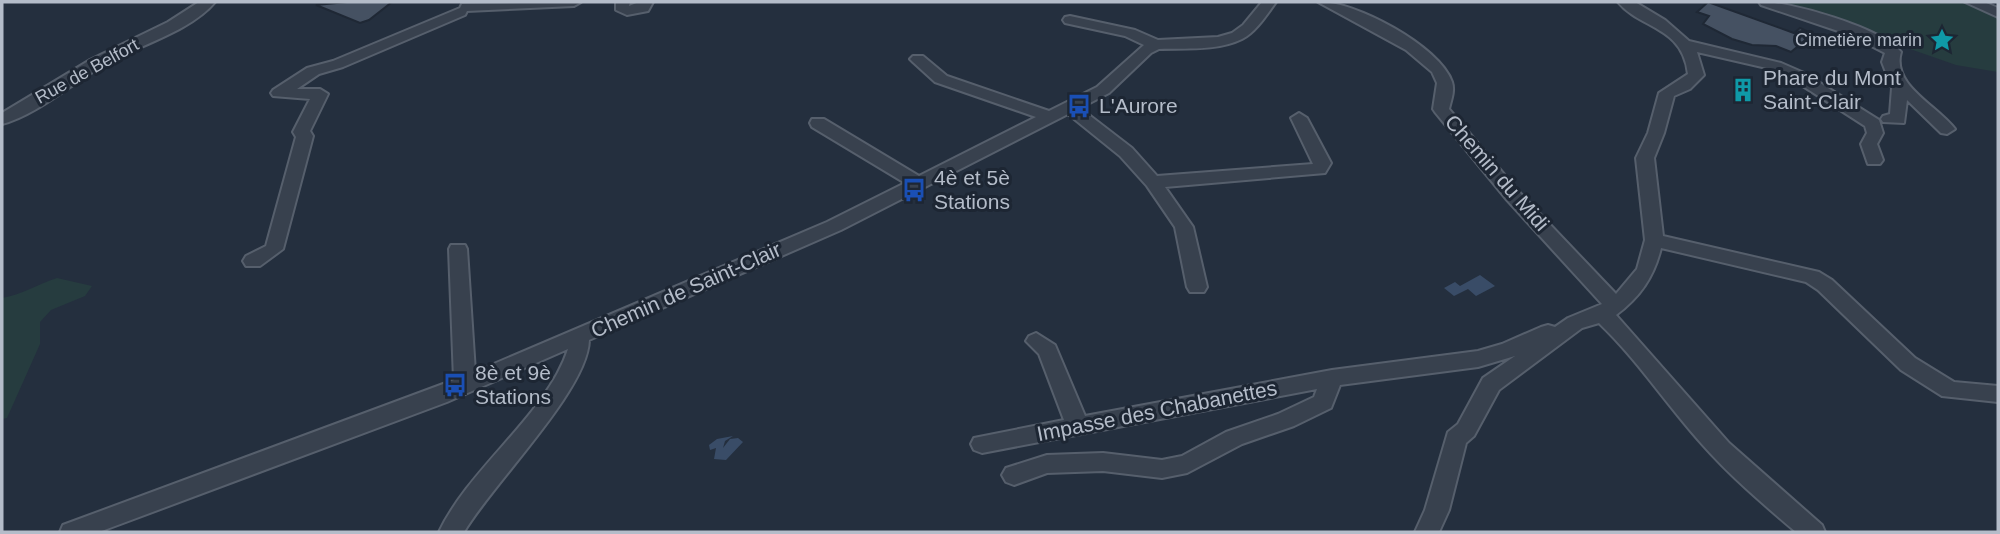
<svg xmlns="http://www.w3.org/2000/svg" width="2000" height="534" font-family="Helvetica,sans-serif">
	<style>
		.green { fill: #263c3f }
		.water { fill: #394c67 }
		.building { fill: #455162; stroke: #1f2835; stroke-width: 2 }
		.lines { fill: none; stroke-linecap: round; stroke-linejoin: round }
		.minor-casing { stroke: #565f6c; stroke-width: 4 }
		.minor { fill: #38414e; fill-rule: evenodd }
		.labels { text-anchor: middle; stroke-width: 6; stroke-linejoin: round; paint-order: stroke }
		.far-poi-label { font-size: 18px; fill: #b4bcc9; stroke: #1d2633; text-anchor: end }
		.far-street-label { font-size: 18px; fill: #b4bcc9; stroke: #1d2633 }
		.poi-label { font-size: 21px; fill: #b4bcc9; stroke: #1d2633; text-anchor: start }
		.street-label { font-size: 21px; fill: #b4bcc9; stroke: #1d2633 }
	</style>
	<rect width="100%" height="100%" fill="#242f3e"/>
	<!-- green -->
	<path class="green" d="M1775,2h191l32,13v57l-42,-7z
		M57,278l35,8 -7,10 -34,14 -11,12v22l-33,74 -5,1v-121c19,-3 36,-14 55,-20z"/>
	<!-- water -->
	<path class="water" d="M1480,275l15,11 -19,10 -8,-7 -14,7 -10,-8 11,-6 5,4z
		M733,436l-8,5 -2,7 7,-9 8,-1 5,4 -17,18 -12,-1 2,-11 -6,2 -1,-5 8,-6z"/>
	<!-- building -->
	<path class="building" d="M347,2h45l-23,18 -9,3 -44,-18z
		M1708,2l86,31 6,-5 13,6 -22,18 -15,-6 -24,-1 -20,-6 -29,-15 6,-8 -12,-4z"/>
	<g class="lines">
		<!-- minor casing -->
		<g class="minor-casing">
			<path id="minor" d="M199,2h16c-24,29 -78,44 -111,63 -30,17 -69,51 -102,59v-11l88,-53 78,-38z
				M581,2l-7,4 -107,5 -2,4 -122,52 -24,7 -22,15h23l8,5 -18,37 3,5 -30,113 -23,17h-14l-3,-5 3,-5 20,-10 30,-109 -3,-5 17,-33 -37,-3 -2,-3 2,-3 34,-22 26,-7 127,-53 2,-4z
				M616,2h14l-1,4 10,-4h14l-5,9 -21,4 -11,-5z
				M1262,2h14c-9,12 -20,30 -34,37 -24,12 -57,9 -83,10l-8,4 -42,40 -29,15 52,40 25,28 156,-12 -22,-46 8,-5 8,5 24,45 -6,10 -160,14 28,40 14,60 -3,5h-14l-3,-5 -12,-60 -28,-41 -27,-30 -52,-42 -227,116 -252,110c-1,50 -97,144 -125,192h-25c31,-65 108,-118 129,-183l-121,53 -348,130h-39l3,-7 391,-145 -5,-131 2,-4h14l2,4 8,123 352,-150 78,-39 -93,-56 -2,-4 2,-4h12l95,57 117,-59 -101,-35 -22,-20 -3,-3 3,-3h10l24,20 102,35 48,-24 47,-42 -19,-9 -60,-13 -2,-3 2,-3 5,-1 65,14 23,10 60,-3 14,-4 11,-8z
				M1318,2c35,-2 122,44 134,80 3,9 -1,18 -3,27l70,83 97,102 21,-25 8,-29 -9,-82 12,-25 11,-40 29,-19c-5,-48 -48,-45 -70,-72h17l30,18 24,21 92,22 23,10 75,47 4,13 -6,11 6,16 -3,4h-12l-7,-20 6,-11 -2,-7 -73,-47 -21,-10 -74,-17 7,23 -14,14 -16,7 -10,37 -10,25 9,78 156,36 13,8 83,78 39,24 44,4v16l-56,-6 -41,-26 -83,-80 -12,-8 -145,-34c-7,29 -21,49 -45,67l113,128 93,82 3,7h-29c-33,-28 -66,-56 -95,-89 -35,-39 -64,-84 -102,-120l-17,5 -83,62 -25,46 -8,7 -17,67 -10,22h-24l10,-22 23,-78 10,-8 25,-46 32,-22 -37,11 -138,18 -9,23 -37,18 -52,18 -55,29 -25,5 -59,-7 -56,2 -33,12 -8,-3 -4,-7 4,-7 41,-13 56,-2 59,7 20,-4 44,-24 52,-18 36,-17 3,-8 -335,64 -8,-3 -3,-6 3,-6 90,-18 -25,-66 -13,-13 3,-5 7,-3 19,12 30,71 247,-46 146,-19 24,-7 39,-17 7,-2 7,2 13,-9 34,-14 -95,-104 -72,-88 -2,-3 4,-26 -5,-11 -26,-22z
				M1759,2c30,-1 123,26 142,50 -10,33 36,53 54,77l-8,5 -6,-1 -34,-33 -3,23 -21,-1 -2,-3 2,-3 7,-2 2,-26 -10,-26 3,-9 -35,-18 -89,-30z
				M1965,2h19l14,6v9z"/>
		</g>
		<!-- minor -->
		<use href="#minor" class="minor"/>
	</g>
	<!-- icons -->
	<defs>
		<g id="sight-bare" transform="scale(1.89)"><path d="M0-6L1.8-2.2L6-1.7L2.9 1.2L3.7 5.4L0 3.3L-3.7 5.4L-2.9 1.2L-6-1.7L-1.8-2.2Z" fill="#0f9aa8" stroke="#1d2633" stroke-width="2.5" paint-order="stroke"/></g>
		<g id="building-bare" transform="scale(1.89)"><path d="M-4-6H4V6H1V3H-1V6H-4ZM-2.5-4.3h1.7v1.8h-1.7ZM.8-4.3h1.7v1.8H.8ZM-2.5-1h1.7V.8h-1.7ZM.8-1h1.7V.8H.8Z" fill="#0f9aa8" stroke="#1d2633" stroke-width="2.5" paint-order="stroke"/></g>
		<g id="bus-bare" transform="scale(1.89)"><path d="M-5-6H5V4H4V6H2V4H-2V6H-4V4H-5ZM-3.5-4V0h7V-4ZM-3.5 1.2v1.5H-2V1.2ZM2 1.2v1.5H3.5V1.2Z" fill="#1a4fb4" stroke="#1d2633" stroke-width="2.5" paint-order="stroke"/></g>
	</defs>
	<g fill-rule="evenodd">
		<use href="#sight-bare" x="1942" y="40"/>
		<use href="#building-bare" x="1743" y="90"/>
		<use href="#bus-bare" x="1079" y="106"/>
		<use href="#bus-bare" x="914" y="190"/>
		<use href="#bus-bare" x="455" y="385"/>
	</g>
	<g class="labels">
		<!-- far-poi labels -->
		<g class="far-poi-label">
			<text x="1922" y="46">Cimetière marin</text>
		</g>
		<!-- far-street labels -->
		<g class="far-street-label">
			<text transform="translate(87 71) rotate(-29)" y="6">Rue de Belfort</text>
		</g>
		<!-- poi labels -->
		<g class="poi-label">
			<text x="1763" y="85">Phare du Mont<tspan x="1763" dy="24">Saint-Clair</tspan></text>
			<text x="1099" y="113">L'Aurore</text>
			<text x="934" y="185">4è et 5è<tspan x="934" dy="24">Stations</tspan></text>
			<text x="475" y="380">8è et 9è<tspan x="475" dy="24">Stations</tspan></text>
		</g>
		<!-- street labels -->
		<g class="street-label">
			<text transform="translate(1497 173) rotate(49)" y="7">Chemin du Midi</text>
			<text transform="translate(686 290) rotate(-24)" y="7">Chemin de Saint-Clair</text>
			<text transform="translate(1157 411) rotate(-11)" y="7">Impasse des Chabanettes</text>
		</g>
	</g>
	<!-- border -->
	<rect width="2000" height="534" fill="none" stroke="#b4bcc9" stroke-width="7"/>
</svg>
